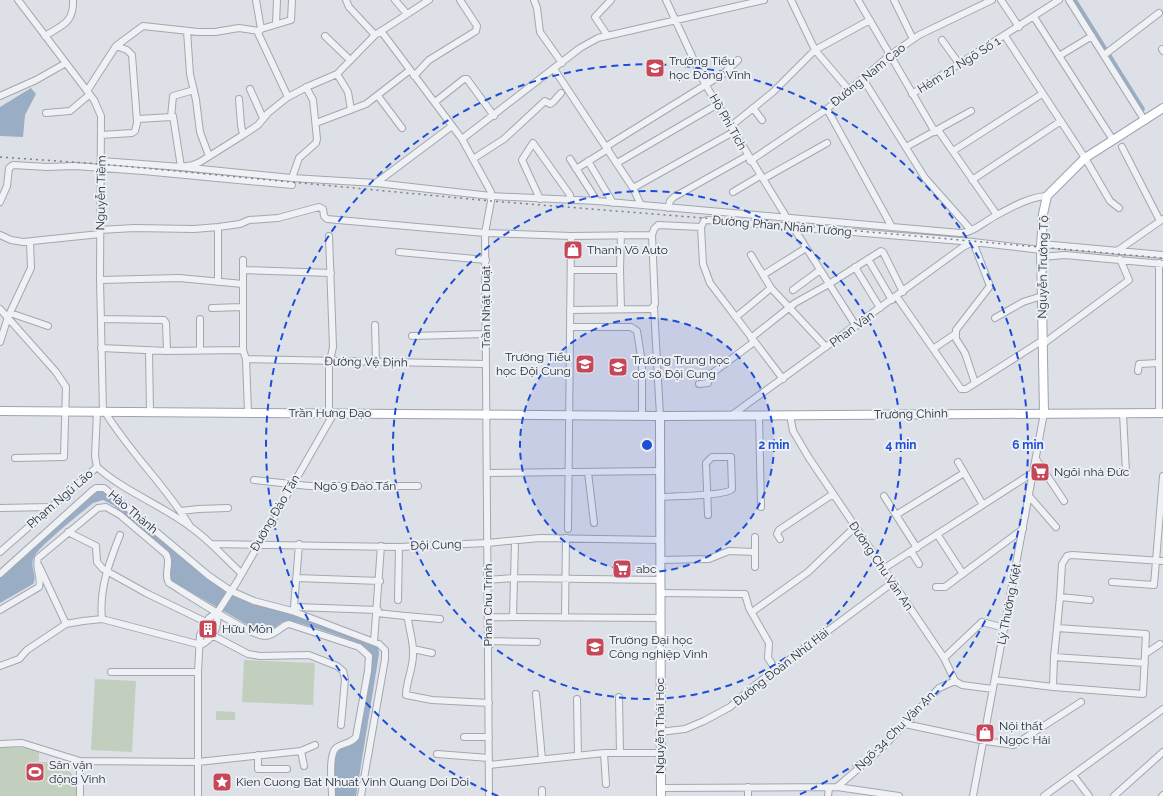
<svg xmlns="http://www.w3.org/2000/svg" width="1163" height="796" font-family="Raleway,sans-serif">
	<style>
		.green { fill: #c2cfbe }
		.water { fill: #99adc5 }
		.lines { fill: none; stroke-linecap: round; stroke-linejoin: round }
		.canal { stroke: #99adc5; stroke-width: 5.5 }
		.minor-casing { stroke: #a3a7af; stroke-width: 8 }
		.major-casing { stroke: #9ca4b1; stroke-width: 10 }
		.minor { stroke: #eff1f4; stroke-width: 6 }
		.major { stroke: #fff; stroke-width: 8 }
		.rail { stroke: #777f8e; stroke-width: 1.5; stroke-dasharray: 2 4; stroke-linecap: butt }
		.ring { fill: none; stroke: #1d4ed8; stroke-width: 2; stroke-dasharray: 7 5 }
		.labels { text-anchor: middle; stroke-width: 4; stroke-linejoin: round; paint-order: stroke }
		.poi-label { font-size: 12px; fill: #272e3b; stroke: #eceff4; text-anchor: start }
		.street-label { font-size: 12px; fill: #272e3b; stroke: #eceff4 }
		.centre { fill: #1d4ed8; stroke: #eceff4; stroke-width: 2 }
		.ring-label { font-size: 12px; text-anchor: middle; font-weight: bold; fill: #1d4ed8; stroke: #eceff4; stroke-width: 4; stroke-linejoin: round; paint-order: stroke }
	</style>
	<rect width="100%" height="100%" fill="#dde0e6"/>
	<!-- green -->
	<path class="green" d="M244,660l71,3 -2,42 -71,-3z
		M95,679l41,2 -4,71 -41,-2z
		M216,711l19,1v8h-19z
		M0,747l31,1 8,4v10c26,0 37,7 39,34h-78z"/>
	<!-- water -->
	<path class="water" d="M31,88l5,6 -11,21 -2,22 -23,-1v-29z
		M103,490l118,97 12,8 58,19 87,32 1,8 -23,142h-21v-39l2,-7 21,-14 14,-75c-1,-7 -3,-11 -9,-15 -7,-5 -68,-26 -76,-25 -8,1 -11,7 -18,11h-9l-87,-50 -4,-4 3,-17 -4,-9 -55,-47 -10,-5 -10,3c-12,10 -54,43 -59,54 -5,9 4,19 -1,27l-33,19v-27l94,-83z"/>
	<g class="lines">
		<!-- canal -->
		<path class="canal" d="M1074,0l68,109"/>
		<!-- minor casing -->
		<g class="minor-casing">
			<path id="minor" d="M18,0l76,100 7,16 -1,164 3,132
				M256,0l5,29
				M346,0l3,7 26,28
				M395,0l12,14
				M534,0l3,8 3,24 22,31
				M666,0l39,84 82,134
				M791,0l24,50 34,40
				M858,0l77,132
				M894,0l19,39
				M1001,0l18,27
				M1069,0l76,121
				M1034,17l79,123
				M276,24l1,-24
				M187,31l3,43 6,26 4,32 9,24
				M381,31l81,108 29,53v9l-6,32 4,563
				M607,35l-12,-18 16,-17
				M45,36c17,-11 29,-13 28,-36
				M325,36l25,24
				M1005,36l80,122 25,43 9,7
				M942,40l18,25
				M116,46l11,4 5,5 5,66
				M1162,49l1,2
				M1104,55l55,-42
				M1059,56l33,-20
				M554,69l79,119 102,-57
				M337,74l11,18 3,18
				M414,76l15,-16 47,-29 1,-5 -17,-26
				M863,79l62,99 46,52
				M250,89l13,29
				M87,91l29,-45 27,-20 55,6h17l24,-4 20,3
				M912,94l147,-94
				M0,96l36,-16 30,-17
				M378,96l24,32
				M288,97l-30,-64 3,-4 30,-9 1,-20
				M239,99l2,26 2,10
				M435,102l29,-23h3l27,37
				M753,108l9,12
				M827,109l65,118
				M46,113l24,-2 19,-16
				M173,116l8,51 111,11 84,5 115,13 106,5 363,32c13,0 25,-12 37,-18 15,-8 32,-18 50,-19
				M316,123l50,-19 44,-34
				M731,126l42,-34 42,-42 55,-30
				M938,130l59,85
				M101,135l31,-2 3,-2 3,-12 33,-2 2,-21 21,-6
				M462,139l118,-91 18,-10 166,-38
				M607,146l116,-72 15,-14
				M906,147l65,-36
				M1122,147l38,74
				M953,151l89,-57
				M473,159l31,-20 41,-38 5,3 3,-2 8,-9
				M570,159l27,42
				M102,161l79,6 12,-2 7,-3 43,-27 15,-10 10,-12 20,-16 21,-11 28,-12 38,-39 54,-35
				M588,161l25,42
				M750,161l77,-52 62,-53 30,-21 73,-35
				M617,163l101,-59
				M576,169l32,-20
				M292,178l7,-20 17,-15 1,-4 -4,-39 -7,-13
				M763,179l64,-36
				M972,180l89,-59
				M376,183l76,-57
				M633,188l8,17
				M733,192l27,-16
				M540,199l-18,-39 11,-17 37,52 1,5
				M0,202l7,-16 2,-18 4,-3 34,2 28,-1 68,5 149,14
				M668,208l2,-7 4,-4 73,-41
				M218,227v55
				M701,227l2,37 7,19 73,96
				M793,227l63,99
				M100,230l34,-2 60,1 24,-2 22,-3 9,-4 29,-2 41,-11 4,2 1,7 3,3 158,14 86,3 81,-1 2,-6 4,-4 43,2 3,-6 3,-1 266,22 68,8
				M0,235l11,5 12,2 77,-8
				M1042,244l121,11
				M1117,251l46,-32
				M399,252l87,8
				M751,255l20,33 55,59
				M1041,257l24,-2 98,9
				M868,259l24,41
				M243,260v90l3,9 2,53
				M855,267l25,41
				M243,270l88,3
				M571,270h49l1,-35
				M620,270l1,39
				M763,275l43,-27
				M100,280l79,-2 64,6
				M793,290l27,-20
				M897,297l64,92h5l77,-49
				M654,307l6,109
				M212,308l30,-1
				M0,309l56,63 10,15 -2,70 -49,1
				M570,310l81,-1 4,-5 -3,-69
				M10,313l38,13
				M736,317l35,-29
				M995,318l28,-16 19,-6
				M101,319l63,1 2,3 1,28
				M375,325l1,37
				M570,327h61l6,4 5,32v53
				M412,336l74,-2
				M751,338l44,-35 34,-19 52,-33 2,1 20,40
				M0,342l8,-25 23,-49 -1,-26
				M1043,344l86,-64 -9,-21
				M101,348l66,3 76,-1
				M933,349l22,-15
				M149,350l1,62
				M200,350v-31
				M246,359l240,5
				M1138,371l1,-7 20,-1
				M699,384l9,-1 3,-9 43,-32
				M105,412c25,41 60,73 85,114
				M329,413v-47l4,-19 -4,-111
				M1123,413l3,60
				M1159,413v-150
				M732,415l231,-168 10,-5 17,44 -34,44v9l9,14 10,30
				M759,415l2,92
				M790,415l3,16 16,27 135,200 11,23 7,4 31,4
				M1036,459l28,42
				M958,462l25,43
				M97,467c28,25 65,38 95,61 18,13 33,30 49,45
				M97,467l-2,-11 2,-44
				M588,472l6,51
				M487,473l173,-2
				M254,480l55,6h109
				M884,496l33,52
				M1029,496l27,31
				M661,497c11,-1 66,-1 71,-8l-1,-32h-19l-6,6 2,52
				M0,508l50,-1
				M181,511l17,-2 30,-1
				M896,515l68,-42
				M568,529l3,-293
				M68,532l28,14 1,16 6,7 43,24 60,29
				M937,534l26,40
				M755,537v30
				M780,539l-3,-5 2,-4 54,-36
				M212,544l187,3 88,-4 53,-5 120,2
				M911,551l8,13
				M0,552l97,-85
				M660,560l49,-1 20,-8 26,1
				M39,566l27,58
				M883,569l151,-97
				M0,574l92,-83 4,-3h8l105,88 22,15 23,10 38,10 87,33 6,6v9l-24,137
				M296,578l84,3
				M487,580l27,-2 146,2
				M1112,582l42,3 9,-109
				M936,587h9l78,-58
				M660,593l85,1 4,14 20,35 -1,15 8,12
				M1060,597l2,-33 5,-8 5,-1 91,6
				M398,600l1,-53
				M294,607l5,-63
				M0,610l39,-23c3,-9 -4,-19 -1,-29l60,-50 8,-1 14,8 46,39c6,9 -3,20 3,29 15,9 83,54 96,53 10,0 15,-10 24,-12l70,23 10,9 -1,15 -12,66c-5,7 -14,6 -20,11 -8,7 -4,38 -4,48
				M292,611l3,-4 83,3
				M752,612l56,-40 47,-45
				M377,613l28,3 3,2c1,13 6,24 5,37 0,14 -7,27 -7,40l26,5 57,3
				M406,616l34,3
				M488,617l172,1
				M513,617l2,-76
				M565,618l1,-80
				M102,619c-3,-30 7,-56 18,-84
				M1057,628l3,-31 30,3
				M212,635l36,19 12,2 49,-1 28,11 6,5 2,8 -4,46
				M488,641l49,1
				M374,642l7,-96
				M201,645c12,-7 18,-18 16,-32
				M413,649l19,4
				M1054,657l3,-29 89,6 -1,20
				M944,658l38,-36 23,6
				M1145,663l-91,-6 -1,30 90,7 2,-40 15,-10
				M0,666l19,-7 8,-9 39,-26 17,-3 19,-2 99,26
				M111,672h87
				M995,680l58,7
				M536,694l6,65
				M619,697l1,56
				M577,699l1,57
				M905,724l80,17 29,4 67,-43
				M660,732l25,-3 19,-8 26,-14 24,-21 138,-103
				M464,737h25
				M0,744l22,-1 58,18 118,1 103,-11 14,-6
				M301,751l3,15
				M604,753l2,31
				M437,754l52,4
				M258,755v14h29
				M80,761v35
				M489,765l115,-12h56
				M1073,775l16,21
				M837,787l44,-38 58,-61 16,-7
				M661,788l176,-1 62,9
				M542,790v6
				M198,796v-124l2,-37 9,-17 8,-5 20,-31 97,-169
				M748,796v-9
				M828,796l1,-8
				M973,796l71,-383
				M1044,796l119,-87
				M1114,796l49,-44
				M1162,796l1,-1"/>
		</g>
		<!-- major casing -->
		<g class="major-casing">
			<path id="major" d="M0,411l660,5 503,-3
				M1044,413l-3,-166 2,-33 4,-18 38,-38 78,-50
				M660,416l1,380"/>
		</g>
		<!-- minor -->
		<use href="#minor" class="minor"/>
		<!-- major -->
		<use href="#major" class="major"/>
		<!-- rail -->
		<path class="rail" d="M0,157l101,7 390,37 300,24 372,33"/>
	</g>
	<!-- distance rings -->
	<circle cx="647" cy="445" r="127" fill="#1d4ed8" fill-opacity=".12"/>
	<g class="ring">
		<circle cx="647" cy="445" r="127"/>
		<circle cx="647" cy="445" r="254"/>
		<path d="M498 796A381 381 0 1 1 796 796"/>
	</g>
	<!-- icons -->
	<defs>
		<g id="school-square" transform="scale(1)"><rect x="-9" y="-9" width="18" height="18" rx="4" fill="#c74657" stroke="#eceff4"/><path d="M0-5L7-2L0 1L-7-2ZM-4 1L0 2.5L4 1V4Q0 6-4 4Z" fill="#fff"/></g>
		<g id="shop-square" transform="scale(1)"><rect x="-9" y="-9" width="18" height="18" rx="4" fill="#c74657" stroke="#eceff4"/><path d="M-5-2.5h2.3a2.7 3.5 0 0 1 5.4 0H5L5.5 6h-11ZM-1.5-2.5h3a1.5 2.3 0 0 0-3 0Z" fill="#fff"/></g>
		<g id="supermarket-square" transform="scale(1)"><rect x="-9" y="-9" width="18" height="18" rx="4" fill="#c74657" stroke="#eceff4"/><path d="M-6-5.5h2.5l.6 2H6L4.5 2H-2.5L-4.4-4H-6ZM-1.5 3.2a1.3 1.3 0 1 0 .1 0ZM3 3.2a1.3 1.3 0 1 0 .1 0Z" fill="#fff"/></g>
		<g id="building-square" transform="scale(1)"><rect x="-9" y="-9" width="18" height="18" rx="4" fill="#c74657" stroke="#eceff4"/><path d="M-4-6H4V6H1V3H-1V6H-4ZM-2.5-4.3h1.7v1.8h-1.7ZM.8-4.3h1.7v1.8H.8ZM-2.5-1h1.7V.8h-1.7ZM.8-1h1.7V.8H.8Z" fill="#fff"/></g>
		<g id="university-square" transform="scale(1)"><rect x="-9" y="-9" width="18" height="18" rx="4" fill="#c74657" stroke="#eceff4"/><path d="M0-5L7-2L0 1L-7-2ZM-4 1L0 2.5L4 1V4Q0 6-4 4Z" fill="#fff"/></g>
		<g id="stadium-square" transform="scale(1)"><rect x="-9" y="-9" width="18" height="18" rx="4" fill="#c74657" stroke="#eceff4"/><path d="M0-5a6.5 5 0 1 0 0 10a6.5 5 0 1 0 0-10ZM-3.5-1.8h7v3.6h-7Z" fill="#fff"/></g>
		<g id="sight-square" transform="scale(1)"><rect x="-9" y="-9" width="18" height="18" rx="4" fill="#c74657" stroke="#eceff4"/><path d="M0-6L1.8-2.2L6-1.7L2.9 1.2L3.7 5.4L0 3.3L-3.7 5.4L-2.9 1.2L-6-1.7L-1.8-2.2Z" fill="#fff"/></g>
	</defs>
	<g fill-rule="evenodd">
		<use href="#school-square" x="655" y="68"/>
		<use href="#shop-square" x="573" y="250"/>
		<use href="#school-square" x="585" y="364"/>
		<use href="#school-square" x="618" y="367"/>
		<use href="#supermarket-square" x="1040" y="472"/>
		<use href="#supermarket-square" x="622" y="569"/>
		<use href="#building-square" x="208" y="629"/>
		<use href="#university-square" x="595" y="647"/>
		<use href="#shop-square" x="985" y="733"/>
		<use href="#stadium-square" x="35" y="772"/>
		<use href="#sight-square" x="222" y="782"/>
	</g>
	<g class="labels">
		<!-- poi labels -->
		<g class="poi-label">
			<text x="669" y="65">Trường Tiểu<tspan x="669" dy="14">học Đông Vĩnh</tspan></text>
			<text x="587" y="254">Thanh Võ Auto</text>
			<text x="571" y="361" text-anchor="end">Trường Tiểu<tspan x="571" dy="14">học Đội Cung</tspan></text>
			<text x="632" y="364">Trường Trung học<tspan x="632" dy="14">cơ sở Đội Cung</tspan></text>
			<text x="1054" y="476">Ngôi nhà Đức</text>
			<text x="636" y="573">abc</text>
			<text x="222" y="633">Hữu Môn</text>
			<text x="609" y="644">Trường Đại học<tspan x="609" dy="14">Công nghiệp Vinh</tspan></text>
			<text x="999" y="730">Nội thất<tspan x="999" dy="14">Ngọc Hải</tspan></text>
			<text x="49" y="769">Sân vận<tspan x="49" dy="14">động Vinh</tspan></text>
			<text x="236" y="786">Kien Cuong Bat Nhuat Vinh Quang Doi Doi</text>
		</g>
		<!-- street labels -->
		<g class="street-label">
			<text transform="translate(959 65) rotate(-32)" y="4">Hẻm 27 Ngõ Số 1</text>
			<text transform="translate(868 75) rotate(-39)" y="4">Đường Nam Cao</text>
			<text transform="translate(728 122) rotate(60)" y="4">Hồ Phi Tích</text>
			<text transform="translate(101 193) rotate(-89)" y="4">Nguyễn Tiềm</text>
			<text transform="translate(782 226) rotate(5)" y="4">Đường Phan Nhân Tường</text>
			<text transform="translate(1043 267) rotate(-89)" y="4">Nguyễn Trường Tộ</text>
			<text transform="translate(486 307) rotate(-90)" y="4">Trần Nhật Duật</text>
			<text transform="translate(852 329) rotate(-36)" y="4">Phan Vân</text>
			<text transform="translate(366 362) rotate(1)" y="4">Đường Vệ Định</text>
			<text x="330" y="417">Trần Hưng Đạo</text>
			<text transform="translate(911 414) rotate(-1)" y="4">Trường Chinh</text>
			<text x="355" y="490">Ngõ 9 Đào Tấn</text>
			<text transform="translate(60 499) rotate(-41)" y="4">Phạm Ngũ Lão</text>
			<text transform="translate(133 512) rotate(40)" y="4">Hào Thành</text>
			<text transform="translate(275 513) rotate(-60)" y="4">Đường Đào Tấn</text>
			<text transform="translate(436 545) rotate(-2)" y="4">Đội Cung</text>
			<text transform="translate(881 566) rotate(56)" y="4">Đường Chu Văn An</text>
			<text transform="translate(1009 604) rotate(-79)" y="4">Lý Thường Kiệt</text>
			<text transform="translate(488 605) rotate(-90)" y="4">Phan Chu Trinh</text>
			<text transform="translate(781 667) rotate(-38)" y="4">Đường Đoàn Nhữ Hài</text>
			<text transform="translate(660 726) rotate(-90)" y="4">Nguyễn Thái Học</text>
			<text transform="translate(895 731) rotate(-45)" y="4">Ngõ 34 Chu Văn An</text>
		</g>
	</g>
	<circle cx="647" cy="445" r="6" class="centre"/>
	<g class="ring-label">
		<text x="774" y="449">2 min</text>
		<text x="901" y="449">4 min</text>
		<text x="1028" y="449">6 min</text>
	</g>
</svg>
